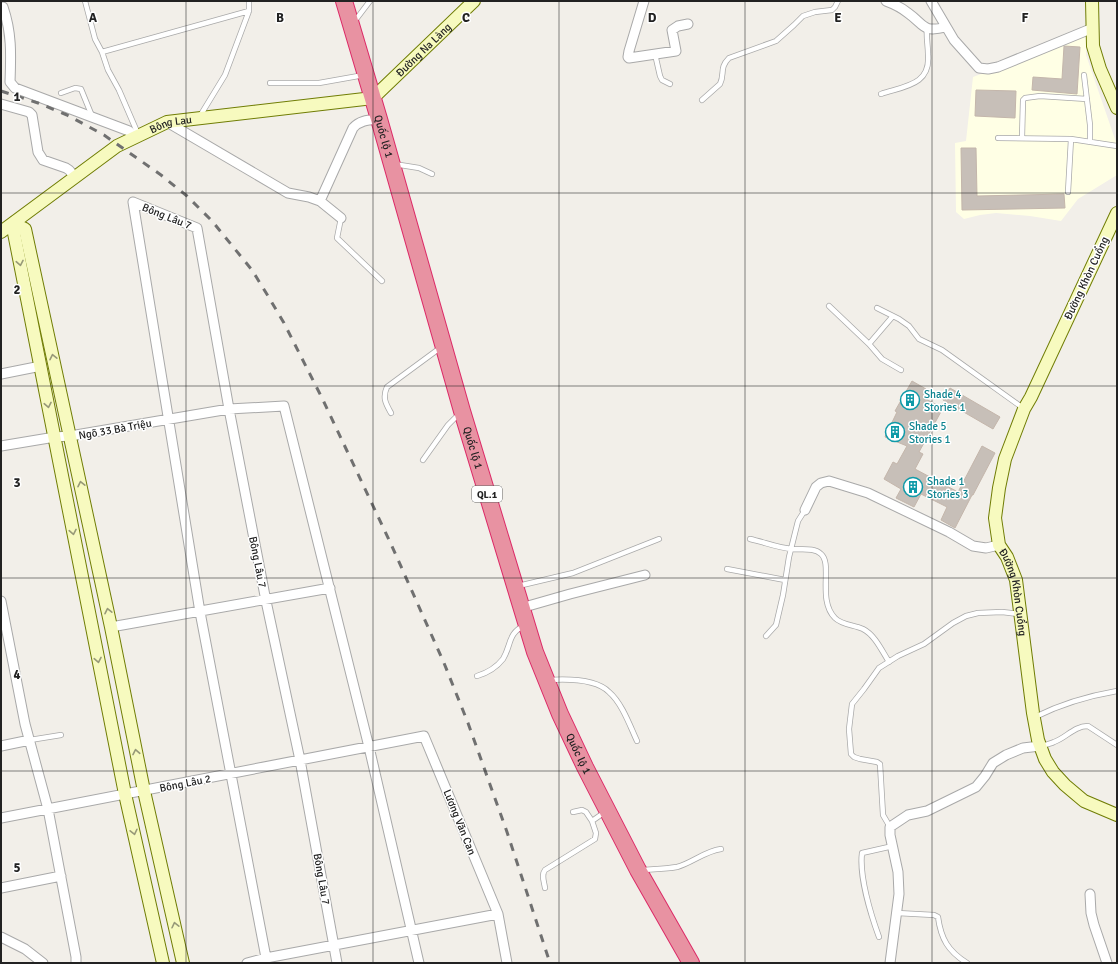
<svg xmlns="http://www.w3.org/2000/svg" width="1118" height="964" font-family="Signika,sans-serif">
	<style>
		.education { fill: #ffffe5 }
		.building { fill: #c7bfb8; stroke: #c4b6ab }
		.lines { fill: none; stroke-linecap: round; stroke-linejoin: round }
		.lane-casing { stroke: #a9a9a9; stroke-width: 6 }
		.street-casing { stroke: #a9a9a9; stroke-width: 11 }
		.secondary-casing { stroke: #707d05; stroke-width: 14 }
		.highway-casing { stroke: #dc2a67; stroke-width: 18 }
		.lane { stroke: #fff; stroke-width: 4.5 }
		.street { stroke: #fff; stroke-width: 9 }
		.secondary { stroke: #f7fabf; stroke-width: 12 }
		.highway { stroke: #e892a2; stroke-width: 16 }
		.rail { stroke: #707070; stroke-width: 3; stroke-dasharray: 8 8; stroke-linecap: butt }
		.oneway { stroke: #979978 }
		.grid { fill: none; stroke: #222; stroke-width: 1; stroke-opacity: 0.55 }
		.labels { text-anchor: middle; stroke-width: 3; stroke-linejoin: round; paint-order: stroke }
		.shield { fill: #fff; stroke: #646464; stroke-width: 1 }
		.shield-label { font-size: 10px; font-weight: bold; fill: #222 }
		.street-label { font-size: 11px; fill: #222; stroke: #fff }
		.culture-label { font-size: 11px; fill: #0d838f; stroke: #fff; text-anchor: start }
		.grid-label { font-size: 13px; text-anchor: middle; font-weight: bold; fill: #222; stroke: #fff; stroke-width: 3; stroke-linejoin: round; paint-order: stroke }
	</style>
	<rect width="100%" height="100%" fill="#f2efe9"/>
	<!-- education -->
	<path class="education" d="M1086,35v20l31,90v30l-39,24 -17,22 -31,-5 -34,-3 -16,2 -16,4 -8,-7 -1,-69 11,-2 7,-64z"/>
	<!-- building -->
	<path class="building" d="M1064,46l16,1 -3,47 -45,-4 1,-13 29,2z
		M976,90l40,1 -1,27 -40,-2z
		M961,148h15l1,48 87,-2 1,14 -103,2z
		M912,381l14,8 -4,8 21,11 -24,44 4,2 -8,15 43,23 24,-46 13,7 -22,42h-1l-17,33 -14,-8 6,-13 -26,-13 -7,13 -18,-9 5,-9 -17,-10 9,-17 4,2 10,-18 -22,-9 12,-25 -2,-1z
		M950,388l50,29 -7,12 -50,-29z"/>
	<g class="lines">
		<!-- lane casing -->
		<g class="lane-casing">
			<path id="lane" d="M85,1l10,38 7,13 6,18 11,20 19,44
				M354,22l16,-21
				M102,52l147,-41
				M655,54l5,22 2,4 8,4
				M1084,75l6,50v17
				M270,83h49l45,-8
				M61,93l14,-5 6,1 11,27
				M881,94c24,-8 50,-9 47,-40 0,-9 -2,-17 -1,-26
				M702,100l18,-16c5,-10 -1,-16 9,-26l47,-17 18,-16 9,-9 12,-4 17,-2 3,-3 3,-6
				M200,116l25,-41 24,-64v-10
				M998,138l73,1 46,7
				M1022,138l1,-38 2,-2 15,-2 47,3
				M394,164l25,4 13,6
				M1068,192l3,-53
				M341,218l-4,20 45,43
				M829,306l40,38 13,15 19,11
				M877,308l22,11 10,7 10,13 23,11 81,58
				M869,344l24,-28
				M391,413c-5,-9 -9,-15 -4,-26l53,-39
				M423,460l25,-35 12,-12
				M750,539c14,3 28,9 42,10 9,1 22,-2 29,5 12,10 -4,46 14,64 7,7 19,7 28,11 12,6 19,22 26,33
				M727,569l58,11
				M518,586l55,-13 86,-34
				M766,636l10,-11 7,-30 6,-38 9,-36 7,-11
				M477,676c10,-3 19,-8 26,-17 9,-15 4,-25 22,-34
				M549,680c17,-1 47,-1 60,12 13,11 21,34 28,49
				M1035,717c26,-13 53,-21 82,-26
				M30,740l31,-5
				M1041,746c4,-1 9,-2 13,-4 12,-4 20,-16 34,-16l29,19
				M573,812l9,-2 4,2 6,9
				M890,827l-7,-12 -3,-51 -3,-2 -17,-3 -6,-2 -3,-3 -2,-25 3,-25 12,-15 15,-21 19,-12 26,-12 29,-21 13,-7 12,-3 24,-1 17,2
				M642,870c11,-1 23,-1 35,-3 15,-4 28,-16 44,-18
				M545,888c-1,-7 -4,-13 0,-18l50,-31 1,-6 -4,-12 13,-9
				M897,913l37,2 4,2c3,22 10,34 29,46
				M879,937c-8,-22 -20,-61 -17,-84l31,-7"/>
		</g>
		<!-- street casing -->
		<g class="street-casing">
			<path id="street" d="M644,1l-15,50 -1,6 1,1 47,-7 -4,-21 6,-4 10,-2
				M886,1c8,3 16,7 22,12 17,12 14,20 38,14
				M931,1l23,39 25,28 9,1 10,-2 90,-37h5
				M3,7c9,26 8,48 7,75l5,6 114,43 6,6
				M1,104l28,8 3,3 6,37 5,8 23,8 3,2 6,7
				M167,122l121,71 21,4 11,4 21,17
				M320,201l33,-73c7,-8 16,-8 26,-9
				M133,202l64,26 32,181 37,192 34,159 37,203
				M133,202l67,410 67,351
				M1,374l40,-8
				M1,446l54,-9 15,-1 159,-27 55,-3 85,341 50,216
				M805,510l11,-23 5,-4 8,-2 39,12 81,39 24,14 13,2 13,-3
				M1,601l24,123 23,85 28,148v6
				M521,608l49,-14 75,-19
				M111,627l219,-39
				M1,746l29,-6
				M1,818l423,-82 74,178 9,49
				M1,888l60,-12
				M1090,894l1,19 3,12 13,38
				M1,937l24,12 18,14
				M247,963l19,-5 232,-44
				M890,963l9,-69 -1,-22 -8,-37v-8l18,-12 19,-4 49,-24 9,-11 8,-13 13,-8 17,-7 17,-2"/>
		</g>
		<!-- secondary casing -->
		<g class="secondary-casing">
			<g id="secondary">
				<path d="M1092,1l1,45 7,23 17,39"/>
				<path id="s1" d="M1117,213l-86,184 -7,12 -19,50 -6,29 -4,30 4,27 8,12 9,23 17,133 5,27 7,19 8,13 12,13 19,16 33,14"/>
				<path d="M15,222l2,3 8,4 86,398 33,164 39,172"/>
				<path d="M17,225l-3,8 111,561 38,169"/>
				<path id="s2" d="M1,232l116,-86 50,-24 206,-24 101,-97"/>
			</g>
		</g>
		<!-- highway casing -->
		<g class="highway-casing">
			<g id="highway">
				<path id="s3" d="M344,1l35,118 83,292 73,241 25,62 25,53 53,103 53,93"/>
			</g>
		</g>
		<!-- lane -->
		<use href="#lane" class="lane"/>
		<!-- street -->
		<use href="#street" class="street"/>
		<!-- secondary -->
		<use href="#secondary" class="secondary"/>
		<!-- highway -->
		<use href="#highway" class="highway"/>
		<!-- rail -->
		<path class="rail" d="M1,91l37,12 29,12 37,20 57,40 26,21 25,25 40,49 16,26 16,27 39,77 68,144 53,119 24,60 39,109 43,131"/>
	</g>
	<!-- one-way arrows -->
	<defs><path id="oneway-chevron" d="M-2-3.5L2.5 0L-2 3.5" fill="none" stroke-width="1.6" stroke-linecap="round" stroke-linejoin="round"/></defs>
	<g class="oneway">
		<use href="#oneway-chevron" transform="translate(20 263) rotate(79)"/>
		<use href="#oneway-chevron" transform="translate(53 357) rotate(-102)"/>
		<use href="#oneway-chevron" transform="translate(48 405) rotate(79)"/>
		<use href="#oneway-chevron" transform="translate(81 484) rotate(-102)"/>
		<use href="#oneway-chevron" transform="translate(73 532) rotate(79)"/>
		<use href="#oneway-chevron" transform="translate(108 611) rotate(-102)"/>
		<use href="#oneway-chevron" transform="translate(98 660) rotate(79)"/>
		<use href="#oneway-chevron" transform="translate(136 752) rotate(-101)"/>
		<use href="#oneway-chevron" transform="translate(134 832) rotate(77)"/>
		<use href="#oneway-chevron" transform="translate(175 925) rotate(-103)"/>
	</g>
	<!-- grid -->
	<path class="grid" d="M186,1v962M373,1v962M559,1v962M745,1v962M932,1v962M1,193h1116M1,386h1116M1,578h1116M1,771h1116"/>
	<!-- icons -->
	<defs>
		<g id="building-ring" transform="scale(1)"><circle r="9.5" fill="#fff" stroke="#0f9aa8" stroke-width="1.5"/><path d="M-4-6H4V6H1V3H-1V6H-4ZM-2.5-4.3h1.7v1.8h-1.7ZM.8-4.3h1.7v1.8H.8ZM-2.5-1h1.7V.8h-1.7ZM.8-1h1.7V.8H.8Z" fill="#0f9aa8"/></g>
	</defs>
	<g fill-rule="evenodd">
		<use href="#building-ring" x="910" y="400"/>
		<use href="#building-ring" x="895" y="432"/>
		<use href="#building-ring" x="913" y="487"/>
	</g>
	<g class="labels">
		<!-- shield labels -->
		<rect class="shield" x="472" y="486" width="30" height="16" rx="3"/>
		<g class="shield-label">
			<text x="487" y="498">QL.1</text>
		</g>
		<!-- street labels -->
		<g class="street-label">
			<text dy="4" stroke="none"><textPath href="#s2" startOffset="477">Đường Na Làng</textPath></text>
			<text dy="4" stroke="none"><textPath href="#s2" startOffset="203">Bông Lau</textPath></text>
			<text dy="4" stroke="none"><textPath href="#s3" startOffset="141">Quốc lộ 1</textPath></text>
			<text transform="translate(167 216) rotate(22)" y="4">Bông Lâu 7</text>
			<text transform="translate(1086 278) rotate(-65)" y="4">Đường Khòn Cuổng</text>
			<text transform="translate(115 429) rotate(-10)" y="4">Ngõ 33 Bà Triệu</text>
			<text dy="4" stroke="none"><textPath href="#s3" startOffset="465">Quốc lộ 1</textPath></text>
			<text transform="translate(258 562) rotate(79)" y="4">Bông Lâu 7</text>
			<text dy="4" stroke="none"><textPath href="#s1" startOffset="408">Đường Khòn Cuổng</textPath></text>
			<text dy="4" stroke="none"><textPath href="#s3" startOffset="789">Quốc lộ 1</textPath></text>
			<text transform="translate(185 783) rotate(-11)" y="4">Bông Lâu 2</text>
			<text transform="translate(460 822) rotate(68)" y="4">Lương Văn Can</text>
			<text transform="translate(322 879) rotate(80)" y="4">Bông Lâu 7</text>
		</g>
		<!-- culture labels -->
		<g class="culture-label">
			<text x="924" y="398">Shade 4<tspan x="924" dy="13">Stories 1</tspan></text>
			<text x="909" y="430">Shade 5<tspan x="909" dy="13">Stories 1</tspan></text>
			<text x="927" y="485">Shade 1<tspan x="927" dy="13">Stories 3</tspan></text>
		</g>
	</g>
	<g class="grid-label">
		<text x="93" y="22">A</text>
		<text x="280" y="22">B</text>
		<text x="466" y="22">C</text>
		<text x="652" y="22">D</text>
		<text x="838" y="22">E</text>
		<text x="1025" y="22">F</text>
		<text x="17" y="101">1</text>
		<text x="17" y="294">2</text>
		<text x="17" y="487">3</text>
		<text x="17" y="679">4</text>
		<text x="17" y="872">5</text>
	</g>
	<!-- border -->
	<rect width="1118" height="964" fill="none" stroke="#222222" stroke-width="4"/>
</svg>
